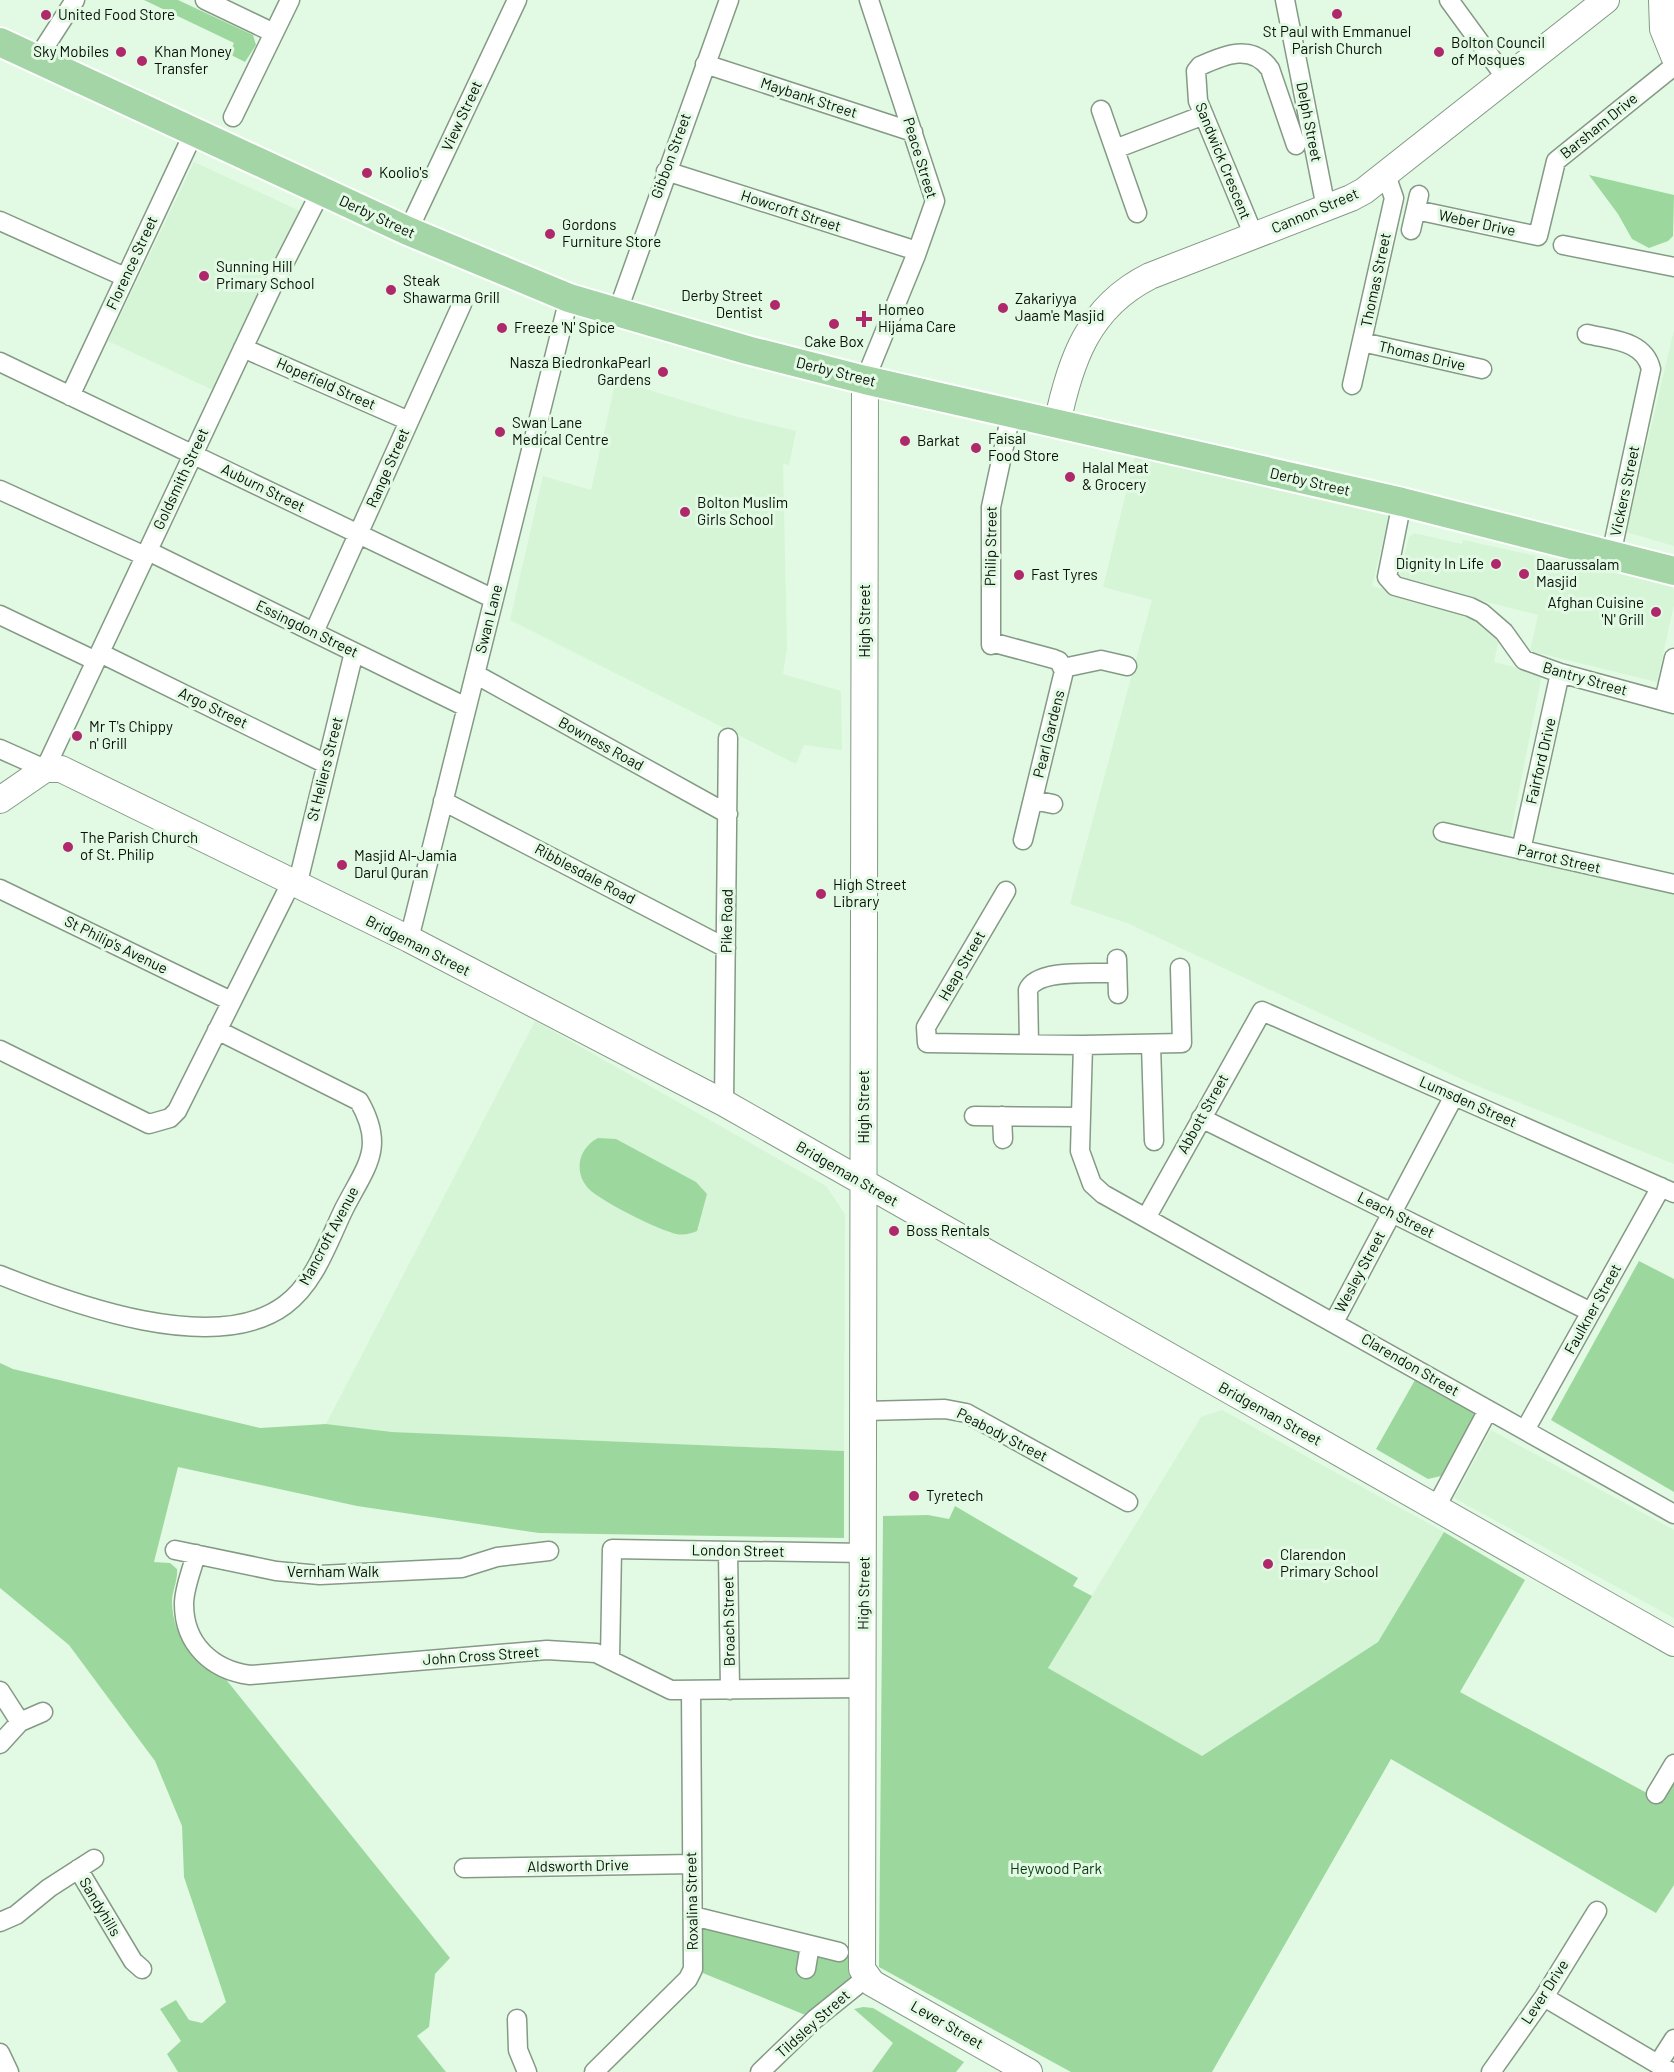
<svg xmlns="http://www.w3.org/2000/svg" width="1674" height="2072" font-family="Barlow,sans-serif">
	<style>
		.built { fill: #d6f4d6 }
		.green { fill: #9cd89e }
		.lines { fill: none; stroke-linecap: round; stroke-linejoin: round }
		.street-casing { stroke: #849a85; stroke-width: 21 }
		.secondary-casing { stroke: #849a85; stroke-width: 28 }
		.primary-casing { stroke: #fff; stroke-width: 32 }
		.street { stroke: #fff; stroke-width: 18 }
		.secondary { stroke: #fff; stroke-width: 26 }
		.primary { stroke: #a3d5a7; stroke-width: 28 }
		.poi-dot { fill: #af286b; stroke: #e2fae3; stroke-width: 2 }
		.labels { text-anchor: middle; stroke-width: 6; stroke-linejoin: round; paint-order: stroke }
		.poi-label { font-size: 15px; fill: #081008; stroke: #e2fae3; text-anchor: start }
		.street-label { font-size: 15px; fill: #081008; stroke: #e2fae3 }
		.park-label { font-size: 15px; fill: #093811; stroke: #e2fae3 }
	</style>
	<rect width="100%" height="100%" fill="#e2fae3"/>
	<!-- built -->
	<path class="built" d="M194,162l106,49 -85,180 -107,-50z
		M1674,330v216l-48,-14z
		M616,380l118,36 62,15 -7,34 -6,-2 4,185 -4,26 58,17 1,59 -38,-5 -8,19 -286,-144 33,-144 48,14z
		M1135,456l254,60 -17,70 87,24 40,28 -5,24 48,12 -36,183 168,36v271l-204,-81 -343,-160 -57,-19 82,-304 -49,-13z
		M1414,533l48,11 1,-4 208,45 3,5v14l-17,78 -127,-31 8,-36 -134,-34 -4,-6 9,-38z
		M535,1021l291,165 19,28 -1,237 -452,-19 -66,-8z
		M1222,1410l222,122 -66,110 -176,114 -154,-88 153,-251z
		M1491,1430l183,100v88l-220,-120z"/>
	<!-- green -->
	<path class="green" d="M144,0h34l75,35 3,10 -11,17 -16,-8 5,-11z
		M1589,175l85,20 -1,41 -5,5 -19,7 -17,-9 -14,-25z
		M598,1138l18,1 80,43 11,12 -10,37c-9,4 -17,5 -27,1 -19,-6 -58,-26 -75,-38 -22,-15 -20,-44 3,-56z
		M1639,1261l35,18v213l-123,-72z
		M0,1363l13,6 247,59 66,-4 66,8 452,19v87l-305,-5 -182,-27 -179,-39 -24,95 16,1 7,6c1,12 -5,22 -5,33 1,37 23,58 52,75l226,281 -15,16 -6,53 -12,9 29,36h-268l-11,-18 14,-13 -21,-32 16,-9 13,20 13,3 24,-21 -42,-125 -2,-51 -27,-65 -86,-116 -69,-57z
		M1415,1380l60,34 -34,62 -13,3 -52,-30z
		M955,1506l123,72 -5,8 19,10 -44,72 154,88 176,-114 66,-110 81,48 -65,112 198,107 16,-27v113l-18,28 -265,-154 -179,313h-141l-192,-105 4,-451 45,-1 21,4z
		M693,1916l169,42 4,20 -51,41 -122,-50z
		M863,2007l10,1 91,54 -8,10h-84l21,-29 -39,-34z"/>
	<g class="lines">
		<!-- street casing -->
		<g class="street-casing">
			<path id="street" d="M205,0l69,33
				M1285,0l41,208
				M1449,0l57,78
				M37,59l38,-59
				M705,64l208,68
				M1101,110l36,103
				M233,117l57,-117
				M1115,149l89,-34
				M666,171l251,80
				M1416,210l122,26 18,-75 118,-95
				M0,221l125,56
				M1411,230l8,-35
				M408,231l109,-231
				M1254,236l-56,-135 -2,-30 4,-5c24,-11 52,-23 70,3l26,76
				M1563,245l111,22
				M617,313l112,-313
				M1587,334c24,6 57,6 64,35l-40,186
				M1362,342l120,27
				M243,348l166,73
				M0,362l494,237
				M865,380l51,-125 19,-54 -66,-201
				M1352,385l42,-187 -8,-23
				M70,396l125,-266
				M0,490l145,66
				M1402,502l-15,75 8,9 75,21 12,6 22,19 20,28 36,13 114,31
				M148,551l318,156
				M0,615l96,46
				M314,632l148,-328
				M991,642l63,17 5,2 5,10 -41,169
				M991,645v-138l20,-93
				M100,653l226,111
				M1063,668l38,-8 26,6
				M475,674l253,140
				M1664,701l10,-43
				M0,749l45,20 227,-482 49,-96
				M1033,800l20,4
				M443,801l283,147
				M1443,832l231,52
				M1521,850l39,-177
				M297,886l57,-234
				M0,889l231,112
				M1006,891l-80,136 1,16 156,2 -3,106 12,33 11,10 571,320
				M409,939l160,-641
				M1117,959l1,35
				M1029,1044l-1,-54c9,-22 67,-16 89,-17
				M1083,1045l99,-2 -2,-75
				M1151,1045l3,96
				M0,1050l149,74 21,-6 7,-7 114,-228
				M724,1103l4,-365
				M974,1116l107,1
				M1002,1116l1,23
				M1201,1118l390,194
				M1146,1218l116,-207 412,182
				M0,1275c72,29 215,82 285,30 30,-22 43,-63 59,-96 22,-43 42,-61 15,-108l-142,-71
				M1334,1322l120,-226
				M865,1411l80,-2 21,4 162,89
				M1525,1430l136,-243
				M1436,1507l52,-97
				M175,1550l101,21 44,4 142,-7 35,-11 52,-6
				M728,1551l2,139
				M196,1554c-4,16 -12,34 -12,50 0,40 28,66 66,71l297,-25 49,3 75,37 192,-2
				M610,1658l2,-109 253,4
				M0,1691l20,31
				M0,1744l20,-22 23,-10
				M1656,1794l18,-30
				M464,1868l228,-4
				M78,1869l55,92 9,8
				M693,1916l146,36
				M0,1922l16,-7 33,-27 45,-29
				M806,1969l4,-24
				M1544,1997l127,75
				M517,2019l1,31 9,22
				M0,2053l9,19
				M1658,2064l16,-25
				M594,2072l94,-93 5,-10 -2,-279
				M760,2072l55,-53 51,-41
				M1491,2072l53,-75 53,-86"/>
		</g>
		<!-- secondary casing -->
		<g class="secondary-casing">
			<path id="secondary" d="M1662,0l1,29 11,27
				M865,380l-3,1589 10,14 157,89
				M1057,424c13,-63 31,-117 93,-148l201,-78 13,-7 242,-191
				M0,800l45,-31h16l348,170 315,164 950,540"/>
		</g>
		<!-- primary casing -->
		<g class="primary-casing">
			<path id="primary" d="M0,42l408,189 161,67 178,52 118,30 537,122 272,69"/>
		</g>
		<!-- street -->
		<use href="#street" class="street"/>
		<!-- secondary -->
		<use href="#secondary" class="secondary"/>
		<!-- primary -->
		<use href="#primary" class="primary"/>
	</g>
	<!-- markers -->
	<g class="poi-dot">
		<circle cx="1337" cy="14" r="6"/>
		<circle cx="46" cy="15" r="6"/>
		<circle cx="121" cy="52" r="6"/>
		<circle cx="1439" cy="52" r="6"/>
		<circle cx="142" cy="61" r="6"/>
		<circle cx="367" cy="173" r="6"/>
		<circle cx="550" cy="234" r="6"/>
		<circle cx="204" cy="276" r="6"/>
		<circle cx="391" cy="290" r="6"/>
		<circle cx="775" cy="305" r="6"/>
		<circle cx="1003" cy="308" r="6"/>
		<path d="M861 310h6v6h6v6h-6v6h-6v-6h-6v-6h6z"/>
		<circle cx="834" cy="324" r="6"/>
		<circle cx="502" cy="328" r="6"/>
		<circle cx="663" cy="372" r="6"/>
		<circle cx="500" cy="432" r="6"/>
		<circle cx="905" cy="441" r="6"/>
		<circle cx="976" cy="448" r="6"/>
		<circle cx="1070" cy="477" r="6"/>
		<circle cx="685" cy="512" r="6"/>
		<circle cx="1496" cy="564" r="6"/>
		<circle cx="1524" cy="574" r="6"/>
		<circle cx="1019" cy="575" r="6"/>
		<circle cx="1656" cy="612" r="6"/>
		<circle cx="77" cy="736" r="6"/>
		<circle cx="68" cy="847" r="6"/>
		<circle cx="342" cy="865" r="6"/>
		<circle cx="821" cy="894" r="6"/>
		<circle cx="894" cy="1231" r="6"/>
		<circle cx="914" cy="1496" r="6"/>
		<circle cx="1268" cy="1564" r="6"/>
	</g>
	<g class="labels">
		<!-- poi labels -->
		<g class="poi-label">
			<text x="58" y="20">United Food Store</text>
			<text x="1337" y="37" text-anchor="middle">St Paul with Emmanuel<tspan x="1337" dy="17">Parish Church</tspan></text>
			<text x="1451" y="48">Bolton Council<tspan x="1451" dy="17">of Mosques</tspan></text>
			<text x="109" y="57" text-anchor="end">Sky Mobiles</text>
			<text x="154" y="57">Khan Money<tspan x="154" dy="17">Transfer</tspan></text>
			<text x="379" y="178">Koolio's</text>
			<text x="562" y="230">Gordons<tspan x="562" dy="17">Furniture Store</tspan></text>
			<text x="216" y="272">Sunning Hill<tspan x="216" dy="17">Primary School</tspan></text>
			<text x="403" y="286">Steak<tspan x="403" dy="17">Shawarma Grill</tspan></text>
			<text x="763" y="301" text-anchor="end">Derby Street<tspan x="763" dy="17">Dentist</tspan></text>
			<text x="1015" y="304">Zakariyya<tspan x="1015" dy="17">Jaam'e Masjid</tspan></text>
			<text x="878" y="315">Homeo<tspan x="878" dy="17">Hijama Care</tspan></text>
			<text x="514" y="333">Freeze 'N' Spice</text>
			<text x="834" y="347" text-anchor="middle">Cake Box</text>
			<text x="651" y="368" text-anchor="end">Nasza BiedronkaPearl<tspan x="651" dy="17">Gardens</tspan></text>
			<text x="512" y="428">Swan Lane<tspan x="512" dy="17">Medical Centre</tspan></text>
			<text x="988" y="444">Faisal<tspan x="988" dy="17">Food Store</tspan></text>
			<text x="917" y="446">Barkat</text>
			<text x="1082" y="473">Halal Meat<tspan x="1082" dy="17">&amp; Grocery</tspan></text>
			<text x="697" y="508">Bolton Muslim<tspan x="697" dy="17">Girls School</tspan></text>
			<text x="1484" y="569" text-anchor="end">Dignity In Life</text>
			<text x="1536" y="570">Daarussalam<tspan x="1536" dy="17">Masjid</tspan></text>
			<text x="1031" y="580">Fast Tyres</text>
			<text x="1644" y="608" text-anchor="end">Afghan Cuisine<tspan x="1644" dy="17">'N' Grill</tspan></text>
			<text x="89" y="732">Mr T's Chippy<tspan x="89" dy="17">n' Grill</tspan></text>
			<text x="80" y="843">The Parish Church<tspan x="80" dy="17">of St. Philip</tspan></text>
			<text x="354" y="861">Masjid Al-Jamia<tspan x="354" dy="17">Darul Quran</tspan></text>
			<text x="833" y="890">High Street<tspan x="833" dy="17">Library</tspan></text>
			<text x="906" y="1236">Boss Rentals</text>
			<text x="926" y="1501">Tyretech</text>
			<text x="1280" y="1560">Clarendon<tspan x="1280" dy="17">Primary School</tspan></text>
		</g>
		<!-- street labels -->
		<g class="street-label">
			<text transform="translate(809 98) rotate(18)" y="5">Maybank Street</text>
			<text transform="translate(462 116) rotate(-65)" y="5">View Street</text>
			<text transform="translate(1309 122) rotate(79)" y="5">Delph Street</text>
			<text transform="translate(1599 126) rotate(-39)" y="5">Barsham Drive</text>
			<text transform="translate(671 156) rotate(-70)" y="5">Gibbon Street</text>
			<text transform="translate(920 158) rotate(73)" y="5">Peace Street</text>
			<text transform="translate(1223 161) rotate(68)" y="5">Sandwick Crescent</text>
			<text transform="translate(791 211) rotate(18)" y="5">Howcroft Street</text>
			<text transform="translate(1315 211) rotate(-23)" y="5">Cannon Street</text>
			<text transform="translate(377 217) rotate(25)" y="5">Derby Street</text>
			<text transform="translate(1477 223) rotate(12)" y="5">Weber Drive</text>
			<text transform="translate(132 263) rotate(-65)" y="5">Florence Street</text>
			<text transform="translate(1376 280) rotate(-78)" y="5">Thomas Street</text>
			<text transform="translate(1422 356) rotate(13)" y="5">Thomas Drive</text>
			<text transform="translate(836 372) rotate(14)" y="5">Derby Street</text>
			<text transform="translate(326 384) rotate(24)" y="5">Hopefield Street</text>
			<text transform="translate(388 468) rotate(-66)" y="5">Range Street</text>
			<text transform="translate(181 479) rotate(-65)" y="5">Goldsmith Street</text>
			<text transform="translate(1310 482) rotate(13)" y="5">Derby Street</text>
			<text transform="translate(263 488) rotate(26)" y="5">Auburn Street</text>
			<text transform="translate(1625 491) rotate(-78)" y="5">Vickers Street</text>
			<text transform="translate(991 546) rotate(-89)" y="5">Philip Street</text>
			<text transform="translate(489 619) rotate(-76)" y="5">Swan Lane</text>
			<text transform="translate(865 621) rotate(-90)" y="5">High Street</text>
			<text transform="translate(307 629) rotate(26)" y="5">Essingdon Street</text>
			<text transform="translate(1585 679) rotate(16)" y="5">Bantry Street</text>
			<text transform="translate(213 708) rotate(26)" y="5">Argo Street</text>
			<text transform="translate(1049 734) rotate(-76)" y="5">Pearl Gardens</text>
			<text transform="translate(601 744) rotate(29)" y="5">Bowness Road</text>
			<text transform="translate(1541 761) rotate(-77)" y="5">Fairford Drive</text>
			<text transform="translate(325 769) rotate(-76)" y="5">St Heliers Street</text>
			<text transform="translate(1559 859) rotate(13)" y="5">Parrot Street</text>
			<text transform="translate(585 874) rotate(28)" y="5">Ribblesdale Road</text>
			<text transform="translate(727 921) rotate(-89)" y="5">Pike Road</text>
			<text transform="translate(116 945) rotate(26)" y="5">St Philip's Avenue</text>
			<text transform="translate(418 946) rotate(27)" y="5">Bridgeman Street</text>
			<text transform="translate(962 966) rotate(-60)" y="5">Heap Street</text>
			<text transform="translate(1468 1102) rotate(24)" y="5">Lumsden Street</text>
			<text transform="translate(864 1107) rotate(-90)" y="5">High Street</text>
			<text transform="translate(1203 1114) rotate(-61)" y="5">Abbott Street</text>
			<text transform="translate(847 1174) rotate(30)" y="5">Bridgeman Street</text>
			<text transform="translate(1396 1215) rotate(27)" y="5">Leach Street</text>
			<text transform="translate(329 1236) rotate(-62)" y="5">Mancroft Avenue</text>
			<text transform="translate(1360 1272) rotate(-62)" y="5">Wesley Street</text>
			<text transform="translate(1593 1309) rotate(-61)" y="5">Faulkner Street</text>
			<text transform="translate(1410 1365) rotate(30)" y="5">Clarendon Street</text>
			<text transform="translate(1270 1414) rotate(29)" y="5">Bridgeman Street</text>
			<text transform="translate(1002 1435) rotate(27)" y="5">Peabody Street</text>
			<text transform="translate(738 1551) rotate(1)" y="5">London Street</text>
			<text x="333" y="1577">Vernham Walk</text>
			<text transform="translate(864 1593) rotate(-89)" y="5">High Street</text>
			<text transform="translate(729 1621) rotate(-91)" y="5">Broach Street</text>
			<text transform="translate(481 1656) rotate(-4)" y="5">John Cross Street</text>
			<text transform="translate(578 1866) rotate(-1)" y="5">Aldsworth Drive</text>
			<text transform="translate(692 1901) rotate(-91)" y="5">Roxalina Street</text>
			<text transform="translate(100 1907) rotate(59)" y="5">Sandyhills</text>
			<text transform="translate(1545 1992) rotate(-57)" y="5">Lever Drive</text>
			<text transform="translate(813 2024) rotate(-42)" y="5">Tildsley Street</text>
			<text transform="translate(947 2025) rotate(30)" y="5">Lever Street</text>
		</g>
		<!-- park labels -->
		<g class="park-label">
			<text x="1056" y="1874">Heywood Park</text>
		</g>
	</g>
</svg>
